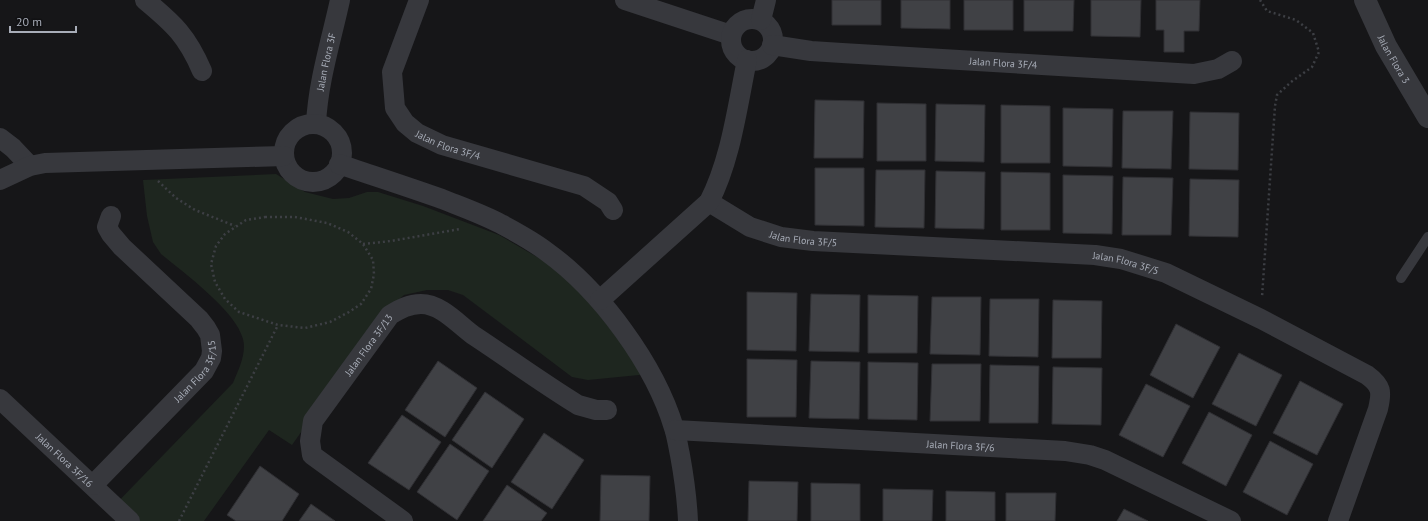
<svg xmlns="http://www.w3.org/2000/svg" width="1428" height="521" font-family="'PT Sans',sans-serif">
	<style>
		.green { fill: #1e261f }
		.building { fill: #404145; stroke: #303034 }
		.lines { fill: none; stroke-linecap: round; stroke-linejoin: round }
		.path { stroke: #3d3f44; stroke-width: 2.5; stroke-dasharray: 2 3; stroke-linecap: butt }
		.service { stroke: #37383d; stroke-width: 10 }
		.minor { stroke: #37383d; stroke-width: 20 }
		.tertiary { stroke: #37383d; stroke-width: 22 }
		.labels { text-anchor: middle; stroke-width: 3; stroke-linejoin: round; paint-order: stroke }
		.street-label { font-size: 10px; fill: #a8adb8; stroke: #111113 }
	</style>
	<rect width="100%" height="100%" fill="#161618"/>
	<!-- green -->
	<path class="green" d="M276,174l29,18 28,7 16,-1 18,-6h11l45,14 76,29 64,37 86,102 -61,6 -16,-3 -109,-82 -15,-5h-21l-23,5 -16,14 -96,136 -23,-15 -65,91h-84l-11,-10 124,-128c5,-12 14,-30 10,-44 -7,-28 -59,-66 -82,-85l-8,-12 -6,-26 -4,-36z"/>
	<!-- building -->
	<path class="building" d="M832,0h49v25h-49z
		M901,0h49v29l-49,-1z
		M964,0h49v30h-49z
		M1024,0h50l-1,31h-49z
		M1091,0h50l-1,37 -49,-1z
		M1156,0h44l-1,31h-15v21h-20v-22h-8z
		M815,100l49,1 -1,57h-49z
		M877,103l49,1v57h-49z
		M936,104l49,1 -1,57 -49,-1z
		M1001,105l49,1v57h-49z
		M1063,108l50,1 -1,58 -49,-1z
		M1123,111h50l-2,58 -49,-1z
		M1190,112l49,1 -1,57 -49,-1z
		M815,168h49v58l-49,-1z
		M876,170h49l-1,58 -49,-1z
		M936,171l49,1 -1,57 -49,-1z
		M1001,172l49,1v57h-49z
		M1063,175l50,1 -1,58 -49,-1z
		M1123,177l50,1 -2,57h-49z
		M1190,179l49,1 -1,57 -49,-1z
		M747,292l50,1 -1,58 -49,-1z
		M811,294l49,1 -1,57 -50,-1z
		M868,295l50,1 -1,57h-49z
		M932,297h49l-1,58 -50,-1z
		M990,299h49l-1,58 -49,-1z
		M1053,300l49,1 -1,57h-49z
		M1176,324l44,23 -27,51 -43,-23z
		M1239,353l43,22 -26,51 -44,-22z
		M747,359l50,1 -1,57h-49z
		M438,361l39,27 -32,49 -40,-27z
		M811,361l49,1 -1,57 -50,-1z
		M868,362l50,1 -1,57 -49,-1z
		M932,364h49l-1,57h-50z
		M990,365l49,1 -1,57h-49z
		M1053,367l49,1 -1,57 -49,-1z
		M1300,381l43,23 -26,51 -44,-22z
		M1146,384l44,22 -27,51 -44,-22z
		M485,392l39,27 -32,49 -40,-28z
		M1209,412l43,23 -26,51 -44,-23z
		M402,415l39,27 -32,48 -41,-27z
		M544,433l40,27 -32,49 -41,-27z
		M1270,441l43,23 -26,51 -44,-23z
		M450,444l39,27 -32,49 -40,-28z
		M260,466l39,28 -17,27h-46l-9,-6z
		M601,475l49,1 -1,45h-49z
		M749,481l49,1 -1,39h-49z
		M811,483l49,1v37h-49z
		M507,485l40,28 -6,8h-58z
		M883,489l50,1 -1,31h-49z
		M946,491l49,1v29h-49z
		M1006,493h50l-1,28h-49z
		M311,504l24,17h-36z
		M1124,509l24,12h-31z"/>
	<g class="lines">
		<!-- path -->
		<path class="path" d="M1260,0l7,11 29,9 17,13 6,19 -7,15 -21,15 -14,13 -2,11 -13,191
			M158,181l18,17 19,12 40,16
			M265,217h30l32,6 21,9 15,12 10,16 1,14 -3,15 -10,15 -12,8 -19,10 -25,6 -27,-3 -39,-13 -14,-13 -10,-17 -4,-18 5,-18 9,-12 21,-14z
			M363,244l28,-3 69,-12
			M179,521l99,-196"/>
		<!-- service -->
		<path class="service" d="M1401,278l27,-41"/>
		<!-- minor -->
		<g class="minor">
			<path d="M145,0c29,24 42,36 57,71"/>
			<path id="s1" d="M419,0l-27,72 3,36 10,15 12,10 25,12 142,41 24,16 5,8"/>
			<path d="M625,0l106,35"/>
			<circle cx="752" cy="40" r="21"/>
			<path d="M761,20l5,-20"/>
			<path id="s2" d="M772,45l39,6 31,2 352,21 24,-5 14,-8"/>
			<path id="s3" d="M316,124c2,-42 15,-83 24,-124"/>
			<circle cx="313" cy="153" r="29"/>
			<path d="M0,138l13,10 17,18"/>
			<path d="M339,164c35,12 69,23 103,35 20,8 40,15 59,25 15,8 32,17 46,28 54,39 108,113 127,176 3,9 4,18 6,27 4,22 7,44 8,66"/>
			<path d="M0,180l30,-14 15,-3 239,-7"/>
			<path id="s4" d="M709,202l41,25 31,10 32,4 282,14 26,4 45,14 95,46 106,56c15,11 15,17 11,34l-40,112"/>
			<path d="M600,300l109,-98c22,-43 28,-94 38,-142"/>
			<path id="s5" d="M0,399l130,122"/>
			<path id="s6" d="M675,430l390,21 25,4 15,5 126,61"/>
			<path id="s7" d="M93,485l111,-114 7,-13 1,-7 -2,-16 -4,-7 -7,-9 -77,-72 -11,-13 -4,-7 4,-11"/>
			<path id="s8" d="M403,521l-91,-66 -2,-14 3,-20 77,-106c10,-6 19,-11 31,-11 20,0 37,20 52,31 35,23 69,48 105,70l18,5h11"/>
		</g>
		<!-- tertiary -->
		<path class="tertiary" id="s9" d="M1365,0l21,46 42,71"/>
	</g>
	<g class="labels">
		<!-- street labels -->
		<g class="street-label">
			<text dy="4" stroke="none"><textPath href="#s9" startOffset="66">Jalan Flora 3</textPath></text>
			<text dy="4" stroke="none"><textPath href="#s3" startOffset="63">Jalan Flora 3F</textPath></text>
			<text dy="4" stroke="none"><textPath href="#s2" startOffset="232">Jalan Flora 3F/4</textPath></text>
			<text dy="4" stroke="none"><textPath href="#s1" startOffset="180">Jalan Flora 3F/4</textPath></text>
			<text dy="4" stroke="none"><textPath href="#s4" startOffset="103">Jalan Flora 3F/5</textPath></text>
			<text dy="4" stroke="none"><textPath href="#s4" startOffset="427">Jalan Flora 3F/5</textPath></text>
			<text dy="4" stroke="none"><textPath href="#s8" startOffset="241">Jalan Flora 3F/13</textPath></text>
			<text dy="4" stroke="none"><textPath href="#s7" startOffset="155">Jalan Flora 3F/15</textPath></text>
			<text dy="4" stroke="none"><textPath href="#s6" startOffset="286">Jalan Flora 3F/6</textPath></text>
			<text dy="4" stroke="none"><textPath href="#s5" startOffset="89">Jalan Flora 3F/16</textPath></text>
		</g>
	</g>
	<!-- scale -->
	<path d="M10 26v6h66v-6" fill="none" stroke="#a8adb8" stroke-width="2"/>
	<text x="16" y="26" font-size="12" fill="#a8adb8" stroke="#111113" stroke-width="3" paint-order="stroke">20 m</text>
</svg>
